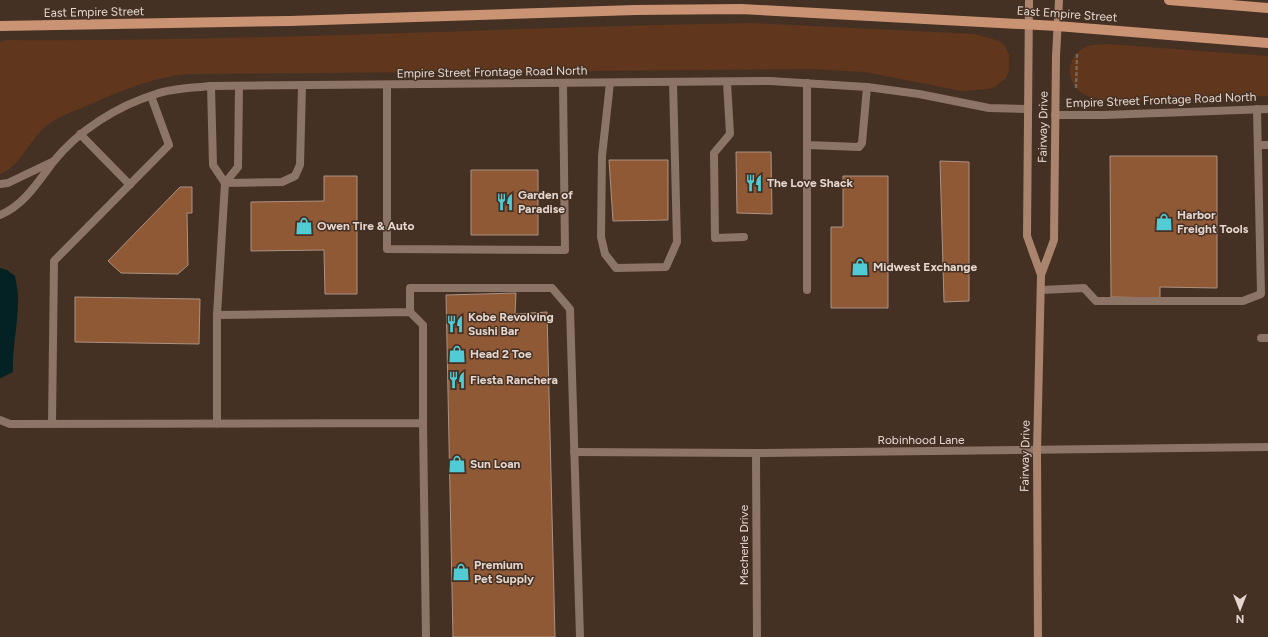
<svg xmlns="http://www.w3.org/2000/svg" width="1268" height="637" font-family="Figtree,sans-serif">
	<style>
		.green { fill: #60371c }
		.water { fill: #042224 }
		.building { fill: #905936; stroke: #ab9283 }
		.lines { fill: none; stroke-linecap: round; stroke-linejoin: round }
		.path { stroke: #78655a; stroke-width: 2.5; stroke-dasharray: 4 2; stroke-linecap: butt }
		.service { stroke: #8c7466; stroke-width: 8 }
		.minor { stroke: #8c7466; stroke-width: 8 }
		.tertiary { stroke: #8c7466; stroke-width: 8 }
		.secondary { stroke: #ab846d; stroke-width: 8 }
		.primary { stroke: #ca9474; stroke-width: 10 }
		.labels { text-anchor: middle; stroke-width: 3; stroke-linejoin: round; paint-order: stroke }
		.street-label { font-size: 12px; fill: #e5d7cf; stroke: #453024 }
		.poi-label { font-size: 12px; font-weight: bold; fill: #e5d7cf; stroke: #453024; text-anchor: start }
	</style>
	<rect width="100%" height="100%" fill="#453024"/>
	<!-- green -->
	<path class="green" d="M753,23l222,11 24,7 6,5 4,9v16l-3,7 -11,9 -7,2 -26,2 -97,-19 -54,-3 -625,5c-36,4 -68,18 -102,33 -12,5 -27,10 -38,19 -17,14 -25,40 -46,48v-132l6,-2c249,2 498,-13 747,-17z
		M1106,44l162,12v40l-154,6c-11,-2 -23,-3 -32,-9 -16,-11 -16,-34 0,-44 6,-5 17,-4 24,-5z"/>
	<!-- water -->
	<path class="water" d="M0,268l7,2 8,6c1,8 4,17 3,25 0,24 -6,47 -5,71l-12,6h-1z"/>
	<!-- building -->
	<path class="building" d="M736,152h35l1,62 -35,-1z
		M1110,156h107v132l-57,-1v11l-49,-1z
		M609,160h59v60l-55,1z
		M940,161l29,1v139l-25,1z
		M471,170h67v65h-67z
		M324,176h33v118h-32l-1,-44 -73,1v-49l73,-1z
		M843,176h45v132h-57v-81h12z
		M180,187h12v26h-5l1,52 -10,9 -57,-1 -13,-12z
		M516,293l-1,21 32,-2 8,325h-102l-7,-342z
		M75,297l125,2 -1,45 -124,-2z"/>
	<g class="lines">
		<!-- path -->
		<path class="path" d="M1076,88l1,-34"/>
		<!-- service -->
		<path class="service" d="M727,82l3,52 -16,19 1,85 29,-1
			M610,83l-8,73 -1,81 4,17 11,14 50,-1 11,-25 -4,-160
			M387,85v164l178,1 -2,-166
			M211,86l2,79 12,18
			M80,134l50,51
			M807,145l52,2 3,-4 5,-56
			M1258,145h10
			M225,183l57,-1 13,-6 5,-11 2,-79
			M807,290v-207
			M1041,290l43,-2 12,13h147l18,-7 -4,-185
			M217,315l193,-3
			M1261,338h7
			M0,420l10,4 413,-1v-98l-13,-13v-24h142l18,21 10,328
			M423,423l3,214
			M52,424l2,-163 115,-116 -18,-49
			M217,424v-109l8,-132 13,-16 1,-81"/>
		<!-- minor -->
		<path class="minor" d="M1055,115h49l164,-6
			M0,215c24,-10 38,-33 53,-53 26,-32 64,-56 103,-68 17,-6 37,-6 55,-8l559,-5 97,6 52,7 70,14 38,1
			M574,452l182,1 512,-6
			M756,453l1,184"/>
		<!-- tertiary -->
		<path class="tertiary" d="M0,184l8,-1 46,-22"/>
		<!-- secondary -->
		<path class="secondary" d="M1029,0l-2,236 14,39 -4,176 1,186
			M1041,275l13,-35 2,-184 3,-56"/>
		<!-- primary -->
		<path class="primary" d="M1169,0l99,8
			M0,26l290,-5 345,-11 106,-1 316,17 211,17"/>
	</g>
	<!-- icons -->
	<defs>
		<g id="restaurant-bare" transform="scale(1.38)"><path d="M-5-6h1v4h1v-4h1v4h1v-4h1v5L-1.5 .5V6h-2V.5L-5-1ZM5-6V6H3V1.5H1.5Q1.5-4 5-6Z" fill="#51ccd4" stroke="#453024" stroke-width="2.5" paint-order="stroke"/></g>
		<g id="shop-bare" transform="scale(1.38)"><path d="M-5-2.5h2.3a2.7 3.5 0 0 1 5.4 0H5L5.5 6h-11ZM-1.5-2.5h3a1.5 2.3 0 0 0-3 0Z" fill="#51ccd4" stroke="#453024" stroke-width="2.5" paint-order="stroke"/></g>
	</defs>
	<g fill-rule="evenodd">
		<use href="#restaurant-bare" x="754" y="183"/>
		<use href="#restaurant-bare" x="505" y="202"/>
		<use href="#shop-bare" x="1164" y="222"/>
		<use href="#shop-bare" x="304" y="226"/>
		<use href="#shop-bare" x="860" y="267"/>
		<use href="#restaurant-bare" x="455" y="324"/>
		<use href="#shop-bare" x="457" y="354"/>
		<use href="#restaurant-bare" x="457" y="380"/>
		<use href="#shop-bare" x="457" y="464"/>
		<use href="#shop-bare" x="461" y="572"/>
	</g>
	<g class="labels">
		<!-- street labels -->
		<g class="street-label">
			<text transform="translate(94 12) rotate(-1)" y="4">East Empire Street</text>
			<text transform="translate(1067 14) rotate(4)" y="4">East Empire Street</text>
			<text transform="translate(492 72) rotate(-1)" y="4">Empire Street Frontage Road North</text>
			<text transform="translate(1161 100) rotate(-2)" y="4">Empire Street Frontage Road North</text>
			<text transform="translate(1043 127) rotate(-89)" y="4">Fairway Drive</text>
			<text x="921" y="444">Robinhood Lane</text>
			<text transform="translate(1025 456) rotate(-89)" y="4">Fairway Drive</text>
			<text transform="translate(744 545) rotate(-90)" y="4">Mecherle Drive</text>
		</g>
		<!-- poi labels -->
		<g class="poi-label">
			<text x="767" y="187">The Love Shack</text>
			<text x="518" y="199">Garden of<tspan x="518" dy="14">Paradise</tspan></text>
			<text x="1177" y="219">Harbor<tspan x="1177" dy="14">Freight Tools</tspan></text>
			<text x="317" y="230">Owen Tire &amp; Auto</text>
			<text x="873" y="271">Midwest Exchange</text>
			<text x="468" y="321">Kobe Revolving<tspan x="468" dy="14">Sushi Bar</tspan></text>
			<text x="470" y="358">Head 2 Toe</text>
			<text x="470" y="384">Fiesta Ranchera</text>
			<text x="470" y="468">Sun Loan</text>
			<text x="474" y="569">Premium<tspan x="474" dy="14">Pet Supply</tspan></text>
		</g>
	</g>
	<!-- north arrow -->
	<g transform="translate(1240 609) rotate(180)" stroke="#453024" stroke-width="3" paint-order="stroke">
	<path d="M0-3L7 15L0 10L-7 15Z" fill="#e5d7cf"/>
	<text y="-6" font-size="11" font-weight="bold" text-anchor="middle" fill="#e5d7cf">N</text>
	</g>
</svg>
